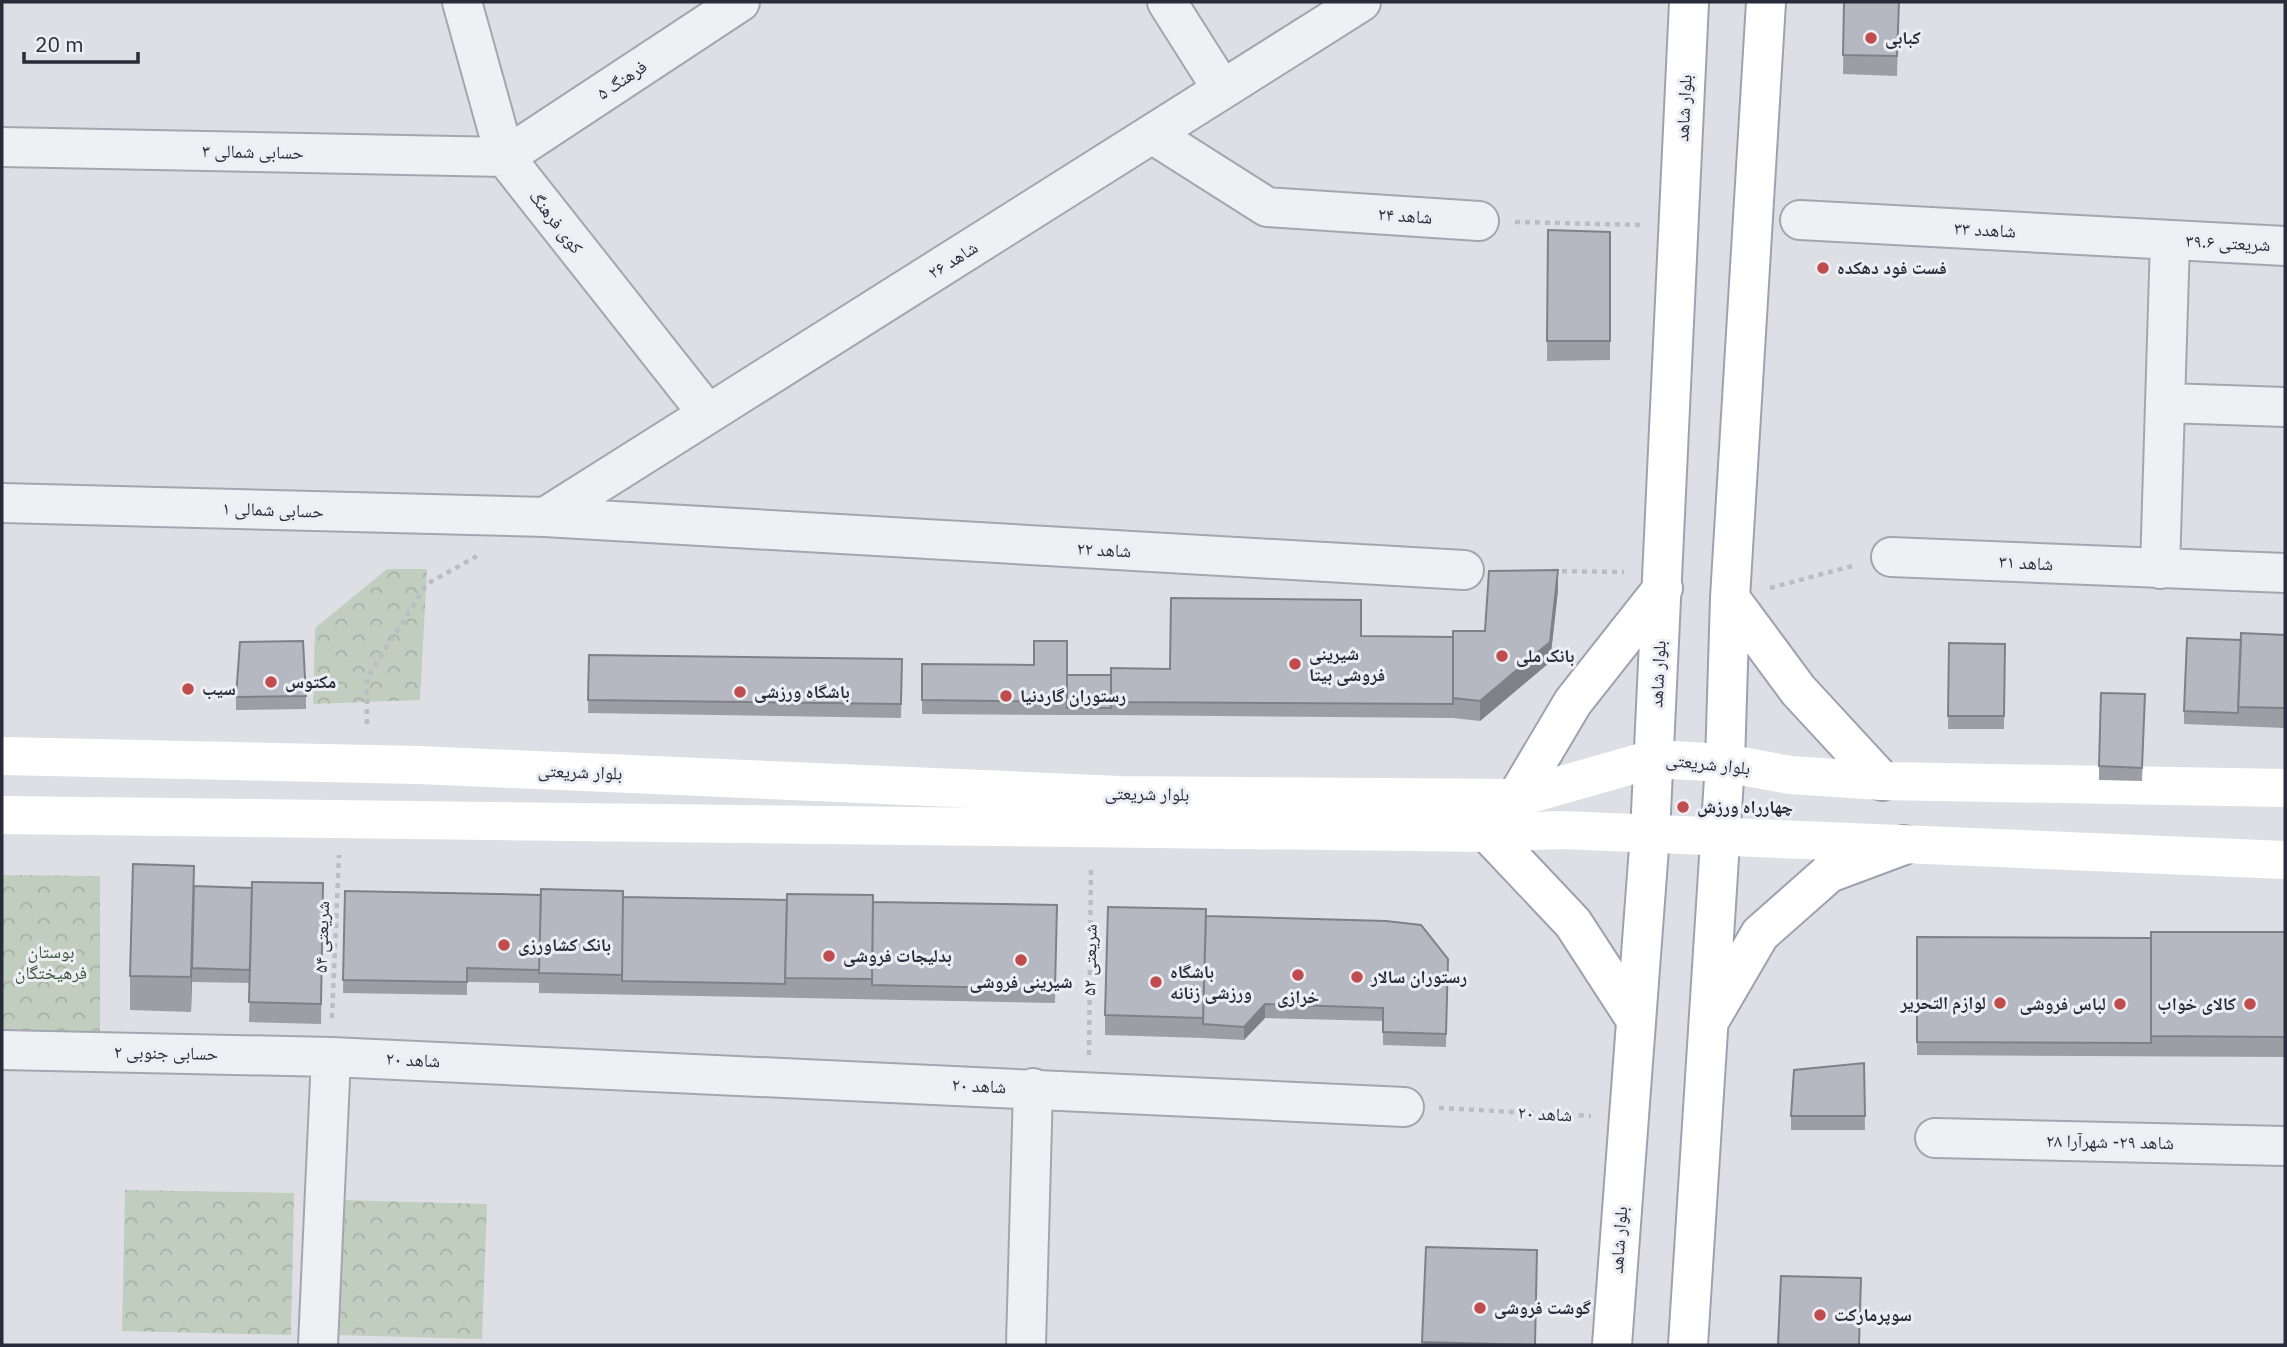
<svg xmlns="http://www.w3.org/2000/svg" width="2287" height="1347" font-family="'IBM Plex Sans','Noto Naskh Arabic',sans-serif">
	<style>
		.forest { fill: url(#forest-crowns) }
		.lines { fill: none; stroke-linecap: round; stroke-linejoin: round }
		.street-casing { stroke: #a3a6ae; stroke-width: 42 }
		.primary-casing { stroke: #9da2b0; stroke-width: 42 }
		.path { stroke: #bbbdc4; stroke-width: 4.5; stroke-dasharray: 5 5; stroke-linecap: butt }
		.street { stroke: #eff0f4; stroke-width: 38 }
		.secondary { stroke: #fff; stroke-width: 38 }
		.primary { stroke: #fff; stroke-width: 38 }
		.wall { fill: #9c9ea6 }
		.shaded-wall { fill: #7f8187 }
		.building { fill: #b5b8c1; stroke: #7f8187; stroke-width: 2 }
		.poi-dot { fill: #c04c4d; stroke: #eceef3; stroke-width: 2.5 }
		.labels { text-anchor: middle; stroke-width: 6; stroke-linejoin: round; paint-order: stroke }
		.poi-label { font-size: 18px; font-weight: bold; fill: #282c3a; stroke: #eceef3; text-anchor: start }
		.street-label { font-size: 18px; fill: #282c3a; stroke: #eceef3 }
		.park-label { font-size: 18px; fill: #385537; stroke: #eceef3 }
	</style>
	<defs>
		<pattern id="forest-crowns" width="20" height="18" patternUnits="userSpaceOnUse" patternTransform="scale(1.75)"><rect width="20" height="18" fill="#c1cebf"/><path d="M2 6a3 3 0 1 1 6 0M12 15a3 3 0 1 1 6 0" fill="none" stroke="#a6b1a5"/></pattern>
	</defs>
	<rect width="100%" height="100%" fill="#dddfe5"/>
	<!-- forest -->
	<path class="forest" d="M387,569h40l-7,131 -107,4 2,-76z
		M2,875l98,1v172h-98z
		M125,1190l169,3 -3,142 -169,-4z
		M339,1200l148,4 -5,135 -147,-4z"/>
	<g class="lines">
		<!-- street casing -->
		<g class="street-casing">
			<path id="street" d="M462,2l43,155 203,257
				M1167,2l55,87
				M1152,134l115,73 212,14
				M2,147l503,10 235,-155
				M1800,220l485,26
				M2166,403l119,4
				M2,503l543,14 919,53
				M545,517l816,-515
				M1891,557l394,16
				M2160,569l10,-329
				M2,1050l329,7 1073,50
				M1935,1138l350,8
				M318,1345l13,-288
				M1026,1345l7,-257"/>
		</g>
		<!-- primary casing -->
		<g class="primary-casing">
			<path id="primary" d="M1730,598l68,92 84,91
				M1516,798l57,-96 90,-114
				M1488,833l85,90 61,94
				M1711,1018l49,-84 69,-61 75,-28
				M1612,1345l38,-511 39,-832
				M1688,1345l37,-582 5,-165 36,-596"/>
		</g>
		<!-- path -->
		<path class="path" d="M1515,222l127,3
			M1552,571l72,1
			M1770,588l86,-23
			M367,724v-46l60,-94 50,-28
			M332,1018l7,-163
			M1089,1055l2,-190
			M1439,1108l152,8"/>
		<!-- street -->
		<use href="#street" class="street"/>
		<!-- secondary -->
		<path class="secondary" d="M2,756l416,9 702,30 396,3 137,-39 72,4 65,12 92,6 403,7
			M2,815l1486,18 73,-3 724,30"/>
		<!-- primary -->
		<use href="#primary" class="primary"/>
	</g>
	<!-- wall -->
	<path class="wall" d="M1844,2h55l-2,74 -54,-2z
		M1548,230l62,2v128l-63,1z
		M1558,590l-8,72 -70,59 -27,-3 -342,-3v-1v1h-44l-145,-1v-50l112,1 33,10h44l59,-6 191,-33 92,1 32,-6z
		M2285,635v93l-101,-4v-13z
		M1949,643l56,1 -1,85h-56z
		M589,655l313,4 -1,59 -313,-5z
		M2145,694l-3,87 -43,-1v-14z
		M306,696v13l-70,1v-13z
		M194,886l129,17 -2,121 -72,-2 1,-39 -58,-1 -1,30 -61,-2v-34z
		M345,891l712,14 -2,98 -516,-10v-10l-72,-1v13l-124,-2z
		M1206,916l242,43 -2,88 -63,-2v-24l-118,-3 -21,22 -41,-2 -98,-3v-20z
		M2285,932v125l-368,-2v-118l234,1z
		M1864,1063l1,67h-74v-14z
		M1426,1247l111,23 -2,75h-113z"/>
	<!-- shaded-wall -->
	<path class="shaded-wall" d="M1558,570v20l-8,72 -70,59v-20z
		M194,900l-3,112v-35z
		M1265,1004v14l-21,22v-13z"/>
	<!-- building -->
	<path class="building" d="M1844,2h55l-2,54 -54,-1z
		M1548,230l62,2v109h-63z
		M1558,570l-8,72 -70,59 -27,-3v-67h32l4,-60z
		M1171,598l190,2v36l92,1v67l-342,-2v-34l59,1z
		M2241,633l44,2v73l-47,-1z
		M2187,638l54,2 -3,73 -54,-2z
		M303,641l3,55 -70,1 4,-55z
		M1034,641h33v61l-145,-2v-36l112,1z
		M1949,643l56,1 -1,72h-56z
		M589,655l313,4 -1,45 -313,-4z
		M1067,675h44v33h-44z
		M2101,693l44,1 -3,74 -43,-2z
		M133,864l61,2 -3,111 -61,-1z
		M252,882l71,1 -2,121 -72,-2z
		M194,886l58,2 -2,82 -58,-2z
		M541,889l82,2 -1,84 -83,-2z
		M345,891l196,4 -2,75 -72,-2v14l-124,-2z
		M787,894l86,1 -1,84 -87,-1z
		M623,897l164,3 -2,84 -163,-3z
		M873,902l184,3 -2,84 -183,-4z
		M1108,907l98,2 -3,109 -98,-3z
		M1206,916l180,5 35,4 27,34 -2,75 -63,-2v-24l-118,-4 -21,23 -41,-3z
		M2151,932h134v105l-134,-1z
		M1917,937l234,1v105l-234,-1z
		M1864,1063l1,53h-74l3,-46z
		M1426,1247l111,3 -2,95 -113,-3z
		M1781,1276l80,2 -2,67h-81z"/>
	<!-- markers -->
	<g class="poi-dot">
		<circle cx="1871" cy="38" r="7"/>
		<circle cx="1823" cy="268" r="7"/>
		<circle cx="1502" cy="656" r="7"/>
		<circle cx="1295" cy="664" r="7"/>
		<circle cx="271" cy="682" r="7"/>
		<circle cx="188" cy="689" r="7"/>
		<circle cx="740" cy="692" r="7"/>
		<circle cx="1006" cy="696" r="7"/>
		<circle cx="1683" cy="807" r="7"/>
		<circle cx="504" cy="945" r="7"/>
		<circle cx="829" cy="956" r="7"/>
		<circle cx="1021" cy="960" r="7"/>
		<circle cx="1298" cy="975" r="7"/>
		<circle cx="1357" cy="977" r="7"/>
		<circle cx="1156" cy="982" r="7"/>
		<circle cx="2000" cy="1003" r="7"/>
		<circle cx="2120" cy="1004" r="7"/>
		<circle cx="2250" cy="1004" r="7"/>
		<circle cx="1480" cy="1308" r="7"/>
		<circle cx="1820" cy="1315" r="7"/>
	</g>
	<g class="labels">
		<!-- poi labels -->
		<g class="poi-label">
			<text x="1885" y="44">کبابی</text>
			<text x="1837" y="274">فست فود دهکده</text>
			<text x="1309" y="660">شیرینی<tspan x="1309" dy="21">فروشی بیتا</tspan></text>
			<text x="1516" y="662">بانک ملی</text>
			<text x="285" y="688">مکتوس</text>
			<text x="202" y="695">سیب</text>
			<text x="754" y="698">باشگاه ورزشی</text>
			<text x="1020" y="702">رستوران گاردنیا</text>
			<text x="1697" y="813">چهارراه ورزش</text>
			<text x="518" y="951">بانک کشاورزی</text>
			<text x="843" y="962">بدلیجات فروشی</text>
			<text x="1170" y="978">باشگاه<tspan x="1170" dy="21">ورزشی زنانه</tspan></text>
			<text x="1371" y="983">رستوران سالار</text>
			<text x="1021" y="988" text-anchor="middle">شیرینی فروشی</text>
			<text x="1298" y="1003" text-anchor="middle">خرازی</text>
			<text x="1986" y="1009" text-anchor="end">لوازم التحریر</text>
			<text x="2106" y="1010" text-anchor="end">لباس فروشی</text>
			<text x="2236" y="1010" text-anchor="end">کالای خواب</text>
			<text x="1494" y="1314">گوشت فروشی</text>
			<text x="1834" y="1321">سوپرمارکت</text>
		</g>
		<!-- street labels -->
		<g class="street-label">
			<text transform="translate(622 80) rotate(-34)" y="6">فرهنگ ۵</text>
			<text transform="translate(1684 108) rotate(-87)" y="6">بلوار شاهد</text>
			<text transform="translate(253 152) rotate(1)" y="6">حسابی شمالی ۳</text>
			<text transform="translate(1405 216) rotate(4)" y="6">شاهد ۲۴</text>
			<text transform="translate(556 222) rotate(52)" y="6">کوی فرهنگ</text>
			<text transform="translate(1985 230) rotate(3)" y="6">شاهدد ۳۳</text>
			<text transform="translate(2228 243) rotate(3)" y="6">شریعتی ۳۹.۶</text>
			<text transform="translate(953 260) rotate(-32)" y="6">شاهد ۲۶</text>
			<text transform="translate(273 510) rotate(2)" y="6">حسابی شمالی ۱</text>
			<text transform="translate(1104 550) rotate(3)" y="6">شاهد ۲۲</text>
			<text transform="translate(2026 563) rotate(3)" y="6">شاهد ۳۱</text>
			<text transform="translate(1658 674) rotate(-87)" y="6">بلوار شاهد</text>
			<text transform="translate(1708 764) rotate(6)" y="6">بلوار شریعتی</text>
			<text transform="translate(580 772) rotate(2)" y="6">بلوار شریعتی</text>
			<text transform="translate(1147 794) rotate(1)" y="6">بلوار شریعتی</text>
			<text transform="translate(322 937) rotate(-88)" y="6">شریعتی ۵۴</text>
			<text transform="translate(1090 960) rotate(-89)" y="6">شریعتی ۵۲</text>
			<text transform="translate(166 1053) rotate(1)" y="6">حسابی جنوبی ۲</text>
			<text transform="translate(413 1060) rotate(3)" y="6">شاهد ۲۰</text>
			<text transform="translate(979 1086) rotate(3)" y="6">شاهد ۲۰</text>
			<text transform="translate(1545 1114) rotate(3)" y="6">شاهد ۲۰</text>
			<text transform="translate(2110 1142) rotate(1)" y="6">شاهد ۲۹- شهرآرا ۲۸</text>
			<text transform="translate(1619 1240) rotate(-86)" y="6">بلوار شاهد</text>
		</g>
		<!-- park labels -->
		<g class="park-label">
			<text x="51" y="958">بوستان<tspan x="51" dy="21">فرهیختگان</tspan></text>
		</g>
	</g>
	<!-- border -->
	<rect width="2287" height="1347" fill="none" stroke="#282c3a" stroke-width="7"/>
	<!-- scale -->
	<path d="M24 52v10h114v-10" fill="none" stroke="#282c3a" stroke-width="3.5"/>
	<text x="35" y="52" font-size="21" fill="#282c3a" stroke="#eceef3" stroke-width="5" paint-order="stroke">20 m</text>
</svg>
